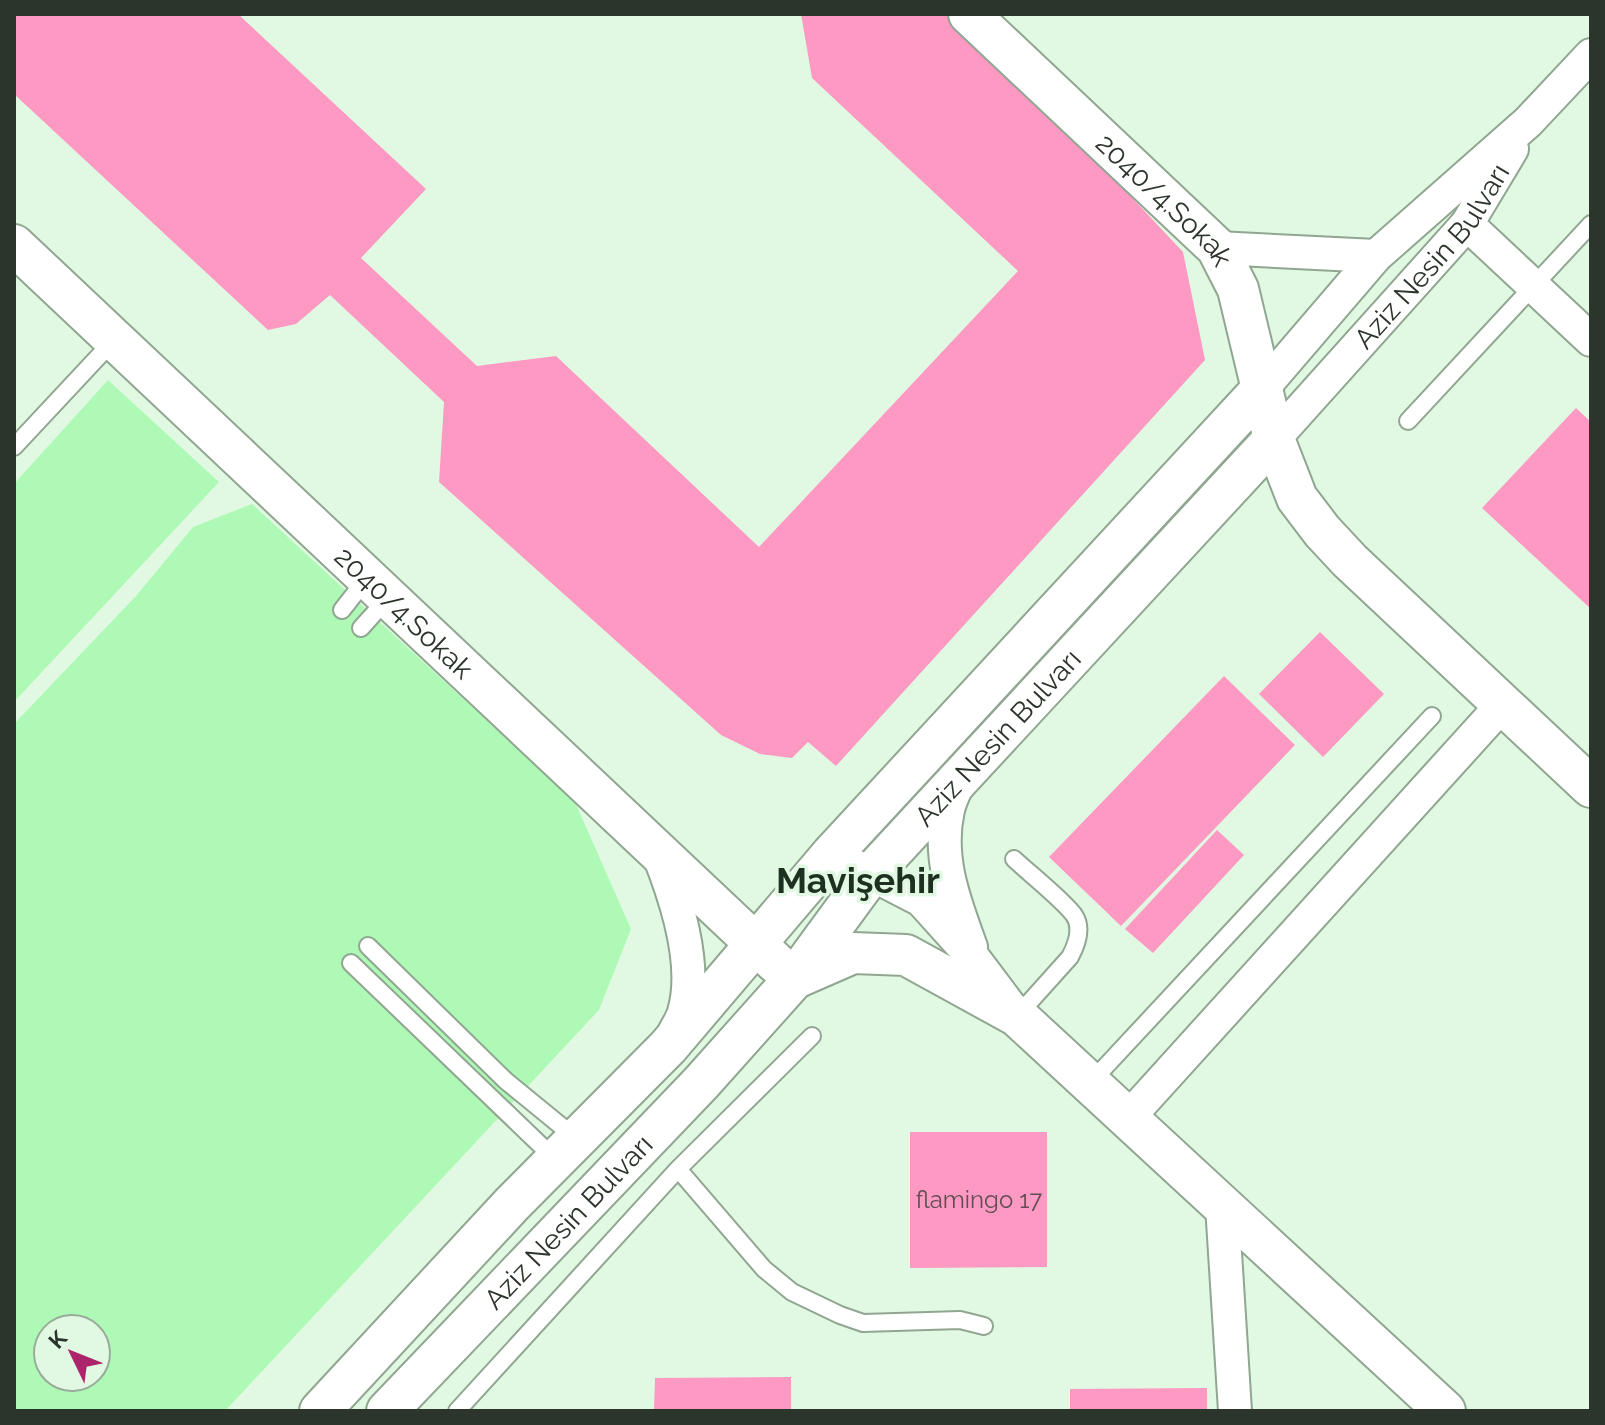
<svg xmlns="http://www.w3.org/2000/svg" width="1605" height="1425" font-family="Raleway,sans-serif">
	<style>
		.green { fill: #aff9b6; fill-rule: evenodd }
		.building { fill: #fd99c2 }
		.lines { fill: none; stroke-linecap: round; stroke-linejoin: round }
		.service-casing { stroke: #90a691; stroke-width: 20 }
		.minor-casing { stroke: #90a691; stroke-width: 36 }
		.tertiary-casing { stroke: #90a691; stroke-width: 44 }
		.service { stroke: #fff; stroke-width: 16 }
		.minor { stroke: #fff; stroke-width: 32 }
		.tertiary { stroke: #fff; stroke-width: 40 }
		.labels { text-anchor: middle; stroke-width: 7; stroke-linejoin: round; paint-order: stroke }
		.number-label { font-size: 24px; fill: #604e52 }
		.street-label { font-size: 28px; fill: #2c352c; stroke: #e1f9e3 }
		.district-label { font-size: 36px; font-weight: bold; fill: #1e3020; stroke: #e1f9e3 }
	</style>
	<rect width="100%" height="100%" fill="#e1f9e3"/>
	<!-- green -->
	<path class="green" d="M108,380l111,102 -205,220v-218z
		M252,504l323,298 56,127 -32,81 -374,401h-211v-687l122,-128 57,-69zM48,1329h48v48h-48z"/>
	<!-- building -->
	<path class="building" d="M14,14h224l188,175 -65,69 116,108 79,-10 203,191 259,-276 -206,-193 -11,-64h144l146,140 92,98 22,108 -369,406 -28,-24 -16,16 -32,-4 -39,-19 -282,-253 5,-80 -114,-107 -34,29 -28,6 -254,-236z
		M1576,408l15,14v187l-109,-101z
		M1320,632l64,62 -61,63 -64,-63z
		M1224,676l71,69 -174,181 -72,-69z
		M1217,830l27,25 -91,98 -28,-24z
		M910,1132h137v135l-137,1z
		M791,1377v34h-137l1,-33z
		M1207,1388v23h-137v-22z"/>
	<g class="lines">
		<!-- service casing -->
		<g class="service-casing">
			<path id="service" d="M1408,421l183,-197
				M14,447l100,-107
				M342,610l25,-32
				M361,628l27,-30
				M1014,859c15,14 49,41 60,56 9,13 3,29 -4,42l-53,59
				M368,946l138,135 71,58
				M351,963l204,196
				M1091,1082l341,-366
				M678,1169l86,100 28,23 48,23 23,8 97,-3 24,6
				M457,1411l221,-242 134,-133"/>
		</g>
		<!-- minor casing -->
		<g class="minor-casing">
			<g id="minor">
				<path d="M1467,224l124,116"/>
				<path d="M1217,248l159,8"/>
				<path d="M1262,389l114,-133 152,-134 63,-67"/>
				<path id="s1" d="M1274,439l193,-215 45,-75"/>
				<path d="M960,780c-4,9 -10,20 -12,30 -11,48 7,93 23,137"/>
				<path d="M658,853c18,45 40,111 26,159 -2,8 -8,16 -11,23"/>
				<path d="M832,854l89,46 55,61 39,52"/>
				<path d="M1128,1118l375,-414"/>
				<path d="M1222,1205l13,206"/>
			</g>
		</g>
		<!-- tertiary casing -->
		<g class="tertiary-casing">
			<g id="tertiary">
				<path id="s2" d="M969,14l248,234 21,41 36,150 23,59 25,33 28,30 241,226"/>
				<path id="s3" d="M14,245l762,718"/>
				<path d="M798,977l55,-24 53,2 111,61 428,395"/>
				<path d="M320,1411l192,-207 156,-157 164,-193 430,-465"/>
				<path id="s4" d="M387,1411l314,-328 93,-104 77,-105 403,-435"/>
			</g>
		</g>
		<!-- service -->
		<use href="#service" class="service"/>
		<!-- minor -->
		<use href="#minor" class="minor"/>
		<!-- tertiary -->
		<use href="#tertiary" class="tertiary"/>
	</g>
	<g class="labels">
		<!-- number labels -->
		<g class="number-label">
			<text x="979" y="1208">flamingo 17</text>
		</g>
		<!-- street labels -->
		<g class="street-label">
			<text dy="10" stroke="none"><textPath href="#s2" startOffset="270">2040/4.Sokak</textPath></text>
			<text dy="10" stroke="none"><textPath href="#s1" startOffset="242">Aziz Nesin Bulvarı</textPath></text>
			<text dy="10" stroke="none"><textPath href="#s3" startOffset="536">2040/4.Sokak</textPath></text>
			<text dy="10" stroke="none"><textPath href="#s4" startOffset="910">Aziz Nesin Bulvarı</textPath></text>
			<text dy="10" stroke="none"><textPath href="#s4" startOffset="262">Aziz Nesin Bulvarı</textPath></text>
		</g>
		<!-- district labels -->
		<g class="district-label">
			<text x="858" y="893">Mavişehir</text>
		</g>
	</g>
	<!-- border -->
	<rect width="1605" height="1425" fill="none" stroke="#2c352c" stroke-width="32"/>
	<!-- north arrow -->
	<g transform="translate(72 1353) rotate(313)"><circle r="38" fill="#e1f9e3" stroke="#99ab9a" stroke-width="2"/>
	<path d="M0-6L14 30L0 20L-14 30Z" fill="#ac256b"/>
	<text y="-12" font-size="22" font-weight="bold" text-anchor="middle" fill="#2c352c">K</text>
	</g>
</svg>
